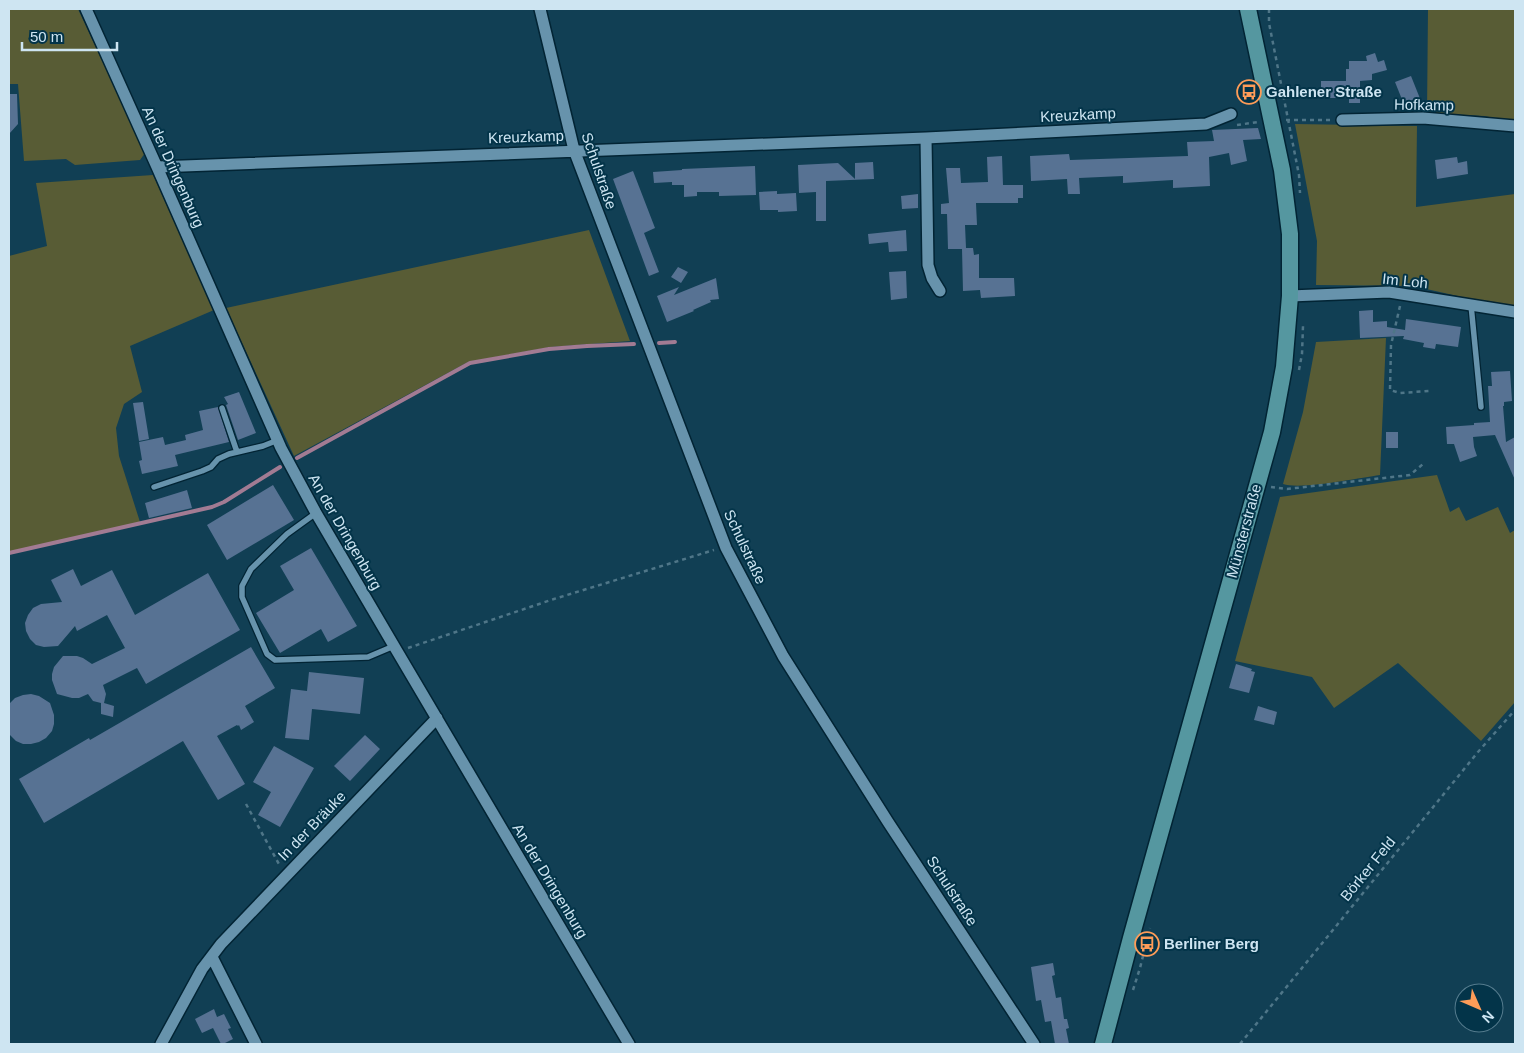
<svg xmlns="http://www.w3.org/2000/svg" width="1524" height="1053" font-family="Arial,sans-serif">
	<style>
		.green { fill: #585c35 }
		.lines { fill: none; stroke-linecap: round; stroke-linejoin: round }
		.stream { stroke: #a27b93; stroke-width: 4 }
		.building { fill: #577293 }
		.lane-casing { stroke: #022434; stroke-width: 8 }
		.street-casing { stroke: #022434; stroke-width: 14 }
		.secondary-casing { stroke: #022434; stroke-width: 19 }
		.path { stroke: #4f7688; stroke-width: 2.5; stroke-dasharray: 4 4; stroke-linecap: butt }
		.lane { stroke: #6793ac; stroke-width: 5.5 }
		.street { stroke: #6793ac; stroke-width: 11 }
		.secondary { stroke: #5597a0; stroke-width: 16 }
		.labels { text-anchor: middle; stroke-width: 4; stroke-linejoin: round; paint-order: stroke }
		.poi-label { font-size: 15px; font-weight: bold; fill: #cee5f2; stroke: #033449; text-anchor: start }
		.street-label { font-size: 15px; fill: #cee5f2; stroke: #033449 }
	</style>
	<rect width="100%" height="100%" fill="#113f54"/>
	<!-- green -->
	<path class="green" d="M9,9h69l67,144 -5,7 -65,5 -9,-6 -42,2 -6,-77h-9z
		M1428,9h87v113l-31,-6 -57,-3z
		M1295,124l122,2 -1,81 99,-13v112l-44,-7 -58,-13 -97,-1 1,-44z
		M153,175l61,135 -84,36 12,46 -18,12 -8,24 3,28 21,66 -131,31v-297l38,-10 -11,-63z
		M589,230l41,111 -79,6 -83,15 -174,94 -68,-148z
		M1386,338l-6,137c-22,3 -79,15 -97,9l20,-72 13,-70z
		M1437,475l13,37 9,-5 7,14 32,-14 12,26 5,-3v172l-34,39 -83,-78 -64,45 -22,-31 -77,-16 45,-164z"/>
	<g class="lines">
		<!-- stream -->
		<path class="stream" d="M659,343l16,-1
			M297,458l173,-95 79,-14 38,-3 47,-2
			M9,553l203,-46 12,-5 56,-35"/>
	</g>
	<!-- building -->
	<path class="building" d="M1375,53l3,9 6,-2 3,10 -15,4v6l-12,1v22h-11v-5h-28v-17h25v-12h3v-8h18l-1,-5z
		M1411,76l10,25 -16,6 -10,-25z
		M9,94h8l1,30 -9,10z
		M1258,128l3,11 -18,1 4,21 -16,4 -2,-12 -20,4 1,29 -37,2v-8l-50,3v-7l-44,2 1,16h-12l-1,-15 -36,2 -1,-25 39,-2 1,6 118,-4 -1,-14 27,-1 -2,-11z
		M1002,156l1,29h20v13h-5v5h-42l1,22h-12l1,23h7l1,7 5,-1v24h35l1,18 -34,2 -1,-8 -17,1 -1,-42h-14l-1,-35h-6v-10l8,-1 -3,-35h14l1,15 27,-1 -1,-25z
		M1457,157l1,6 9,-2 1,13 -31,5 -2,-19z
		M873,162l1,17 -48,2v40h-10v-29l-17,1 -1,-28 40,-2 17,16v-16z
		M755,166l1,29 -37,1v-4h-22v4l-13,1v-12h-12v-3l-18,1 -1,-11 29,-2v-1z
		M633,171l22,57 -11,5 15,39 -10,4 -36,-97z
		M777,191v3l19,-1 1,18 -19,1v-2h-18l-1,-18z
		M918,194v14l-16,1 -1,-13z
		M906,230l1,21 -18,1 -1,-10 -19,2 -1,-10z
		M678,267l10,5 -7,11 -10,-6z
		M906,271l1,27 -16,2 -2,-28z
		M716,278l3,21 -9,1 1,2 -18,8 1,1 -27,11 -10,-26 22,-9 -5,8z
		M1373,310v12l14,-1v6l18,3 1,-11 55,8 -3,20 -22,-3 -1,5 -12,-2 1,-4 -21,-4 1,-3 -44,2 -1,-27z
		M1510,371l2,30 -8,1v4h-1l3,36 9,-5v43l-20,-45 -22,2 1,10 3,9 -17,6 -6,-18h-7l-1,-17 28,-2v-2l16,-1 -2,-36h4l-1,-14z
		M239,392l17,41 -18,7 -12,-35 2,-1 -4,-7z
		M143,402l6,37 -10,2 -6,-38z
		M218,407l11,35 -54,13 3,11 -36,8 -3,-13 3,-1 -3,-18 24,-5 2,8 21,-5 -1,-5 18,-5 -4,-19z
		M1386,432h12v16h-12z
		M273,485l21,35 -67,40 -20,-35z
		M187,490l5,18 -43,10 -4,-15z
		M311,548l46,78 -29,16 -7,-13 -41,24 -24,-40 38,-23 -14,-24z
		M73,569l8,17 31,-16 23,45 73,-42 32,57 -94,54 -9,-16 -34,17 3,9 -2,9 10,3 -1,11 -12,-3v-11l-8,-2 -5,-7 -9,4h-7l-15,-4 -5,-14v-6l2,-7 9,-11h14l6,2 9,6 33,-16 -18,-33 -30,16 -2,-5 -17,20 -14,1 -8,-2 -6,-6 -4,-8 -1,-8 3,-8 5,-7 8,-4 21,-2 -11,-22z
		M251,647l24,41 -30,18 9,16 -13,8 -2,-5 -1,1 -1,-1 -20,11 28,48 -27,16 -35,-59 -139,82 -25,-44 70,-41 1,2z
		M1236,664l16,5 -1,2 4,1 -6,21 -20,-5z
		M309,672l55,6 -4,36 -48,-5 -3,31 -24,-2 6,-49 16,2z
		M31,694l8,2 11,7 4,12v9l-2,7 -6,7 -7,4 -8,2h-8l-7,-3 -7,-7v-30l6,-6 8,-3z
		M1258,706l19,6 -3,13 -20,-5z
		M365,735l15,14 -30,32 -16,-15z
		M274,746l40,22 -34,59 -22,-12 13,-23 -18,-10z
		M1053,963l2,12 -3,1 4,22 5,-1 3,22h3l2,9 -3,1 3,15h-14l-4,-23 -6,1 -4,-22 -5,1 -5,-34z
		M214,1009l3,8 7,-3 7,14 -3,1 5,10 -10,5h-2l-8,-16 -11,5 -7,-14z"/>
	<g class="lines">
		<!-- lane casing -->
		<g class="lane-casing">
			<path id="lane" d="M1471,305l10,102
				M222,408l15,44
				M154,487l48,-16 9,-4 7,-8 11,-5 34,-8 15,-6
				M316,513l-29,21 -36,35 -9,17v11l25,57 8,6 93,-3 26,-11"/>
		</g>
		<!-- street casing -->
		<g class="street-casing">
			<path id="street" d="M86,9l71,158 124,281 35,65 78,133 235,398
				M540,9l34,141 152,398 57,108 105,166 146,222
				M1342,120l81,-2 92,8
				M926,138l2,127 4,13 8,13
				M157,167l769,-29 280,-14 25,-10
				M1290,296l99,-4 126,20
				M212,957l44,87
				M161,1044l41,-75 19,-25 216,-226"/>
		</g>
		<!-- secondary casing -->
		<g class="secondary-casing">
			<path id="secondary" d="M1103,1044l28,-106 141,-506 12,-65 6,-71v-62l-8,-64 -34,-161"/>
		</g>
		<!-- path -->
		<path class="path" d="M1269,9v14l30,152 1,18
			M1286,120h45
			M1237,125l21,-3
			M1400,306l-9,39 -1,45 10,3 29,-2
			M1299,370l3,-16 1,-28
			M1271,487l16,2 123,-14 13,-11
			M408,648l146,-49 160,-49
			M246,804l34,62
			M1133,990l7,-22 10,-40
			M1240,1044l238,-292 37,-42"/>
		<!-- lane -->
		<use href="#lane" class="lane"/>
		<!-- street -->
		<use href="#street" class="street"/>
		<!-- secondary -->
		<use href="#secondary" class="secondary"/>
	</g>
	<!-- icons -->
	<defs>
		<g id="bus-ring" transform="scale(1.25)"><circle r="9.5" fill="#033449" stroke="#fe9c58" stroke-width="1.5"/><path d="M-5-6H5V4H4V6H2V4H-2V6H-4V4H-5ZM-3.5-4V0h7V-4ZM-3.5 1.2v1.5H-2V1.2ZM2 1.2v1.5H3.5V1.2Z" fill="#fe9c58"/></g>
	</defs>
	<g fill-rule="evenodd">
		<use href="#bus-ring" x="1249" y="92"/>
		<use href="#bus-ring" x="1147" y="944"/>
	</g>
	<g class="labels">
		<!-- poi labels -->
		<g class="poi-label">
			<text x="1266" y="97">Gahlener Straße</text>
			<text x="1164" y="949">Berliner Berg</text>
		</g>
		<!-- street labels -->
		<g class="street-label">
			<text transform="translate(1424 105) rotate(1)" y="5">Hofkamp</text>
			<text transform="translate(1078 115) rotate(-3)" y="5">Kreuzkamp</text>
			<text transform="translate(526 137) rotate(-2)" y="5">Kreuzkamp</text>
			<text transform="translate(173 167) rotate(66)" y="5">An der Dringenburg</text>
			<text transform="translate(599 171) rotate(71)" y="5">Schulstraße</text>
			<text transform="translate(1405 281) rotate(6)" y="5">Im Loh</text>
			<text transform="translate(1244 531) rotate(-75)" y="5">Münsterstraße</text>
			<text transform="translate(345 532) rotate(60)" y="5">An der Dringenburg</text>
			<text transform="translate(745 547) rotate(65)" y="5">Schulstraße</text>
			<text transform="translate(312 826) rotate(-46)" y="5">In der Bräuke</text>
			<text transform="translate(1368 869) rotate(-51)" y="5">Börker Feld</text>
			<text transform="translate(550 881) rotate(59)" y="5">An der Dringenburg</text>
			<text transform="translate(952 891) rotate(57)" y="5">Schulstraße</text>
		</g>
	</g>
	<!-- border -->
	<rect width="1524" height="1053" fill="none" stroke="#cee5f2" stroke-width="20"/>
	<!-- north arrow -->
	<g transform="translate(1479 1008) rotate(135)"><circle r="24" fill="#033449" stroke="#547b8d"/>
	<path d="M0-4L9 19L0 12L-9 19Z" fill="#fe9c58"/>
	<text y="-8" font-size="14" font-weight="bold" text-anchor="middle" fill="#cee5f2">N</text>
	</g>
	<!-- scale -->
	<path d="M22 42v8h95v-8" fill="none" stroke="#cee5f2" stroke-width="2.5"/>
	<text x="30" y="42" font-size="15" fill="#cee5f2" stroke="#033449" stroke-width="4" paint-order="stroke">50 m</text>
</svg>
